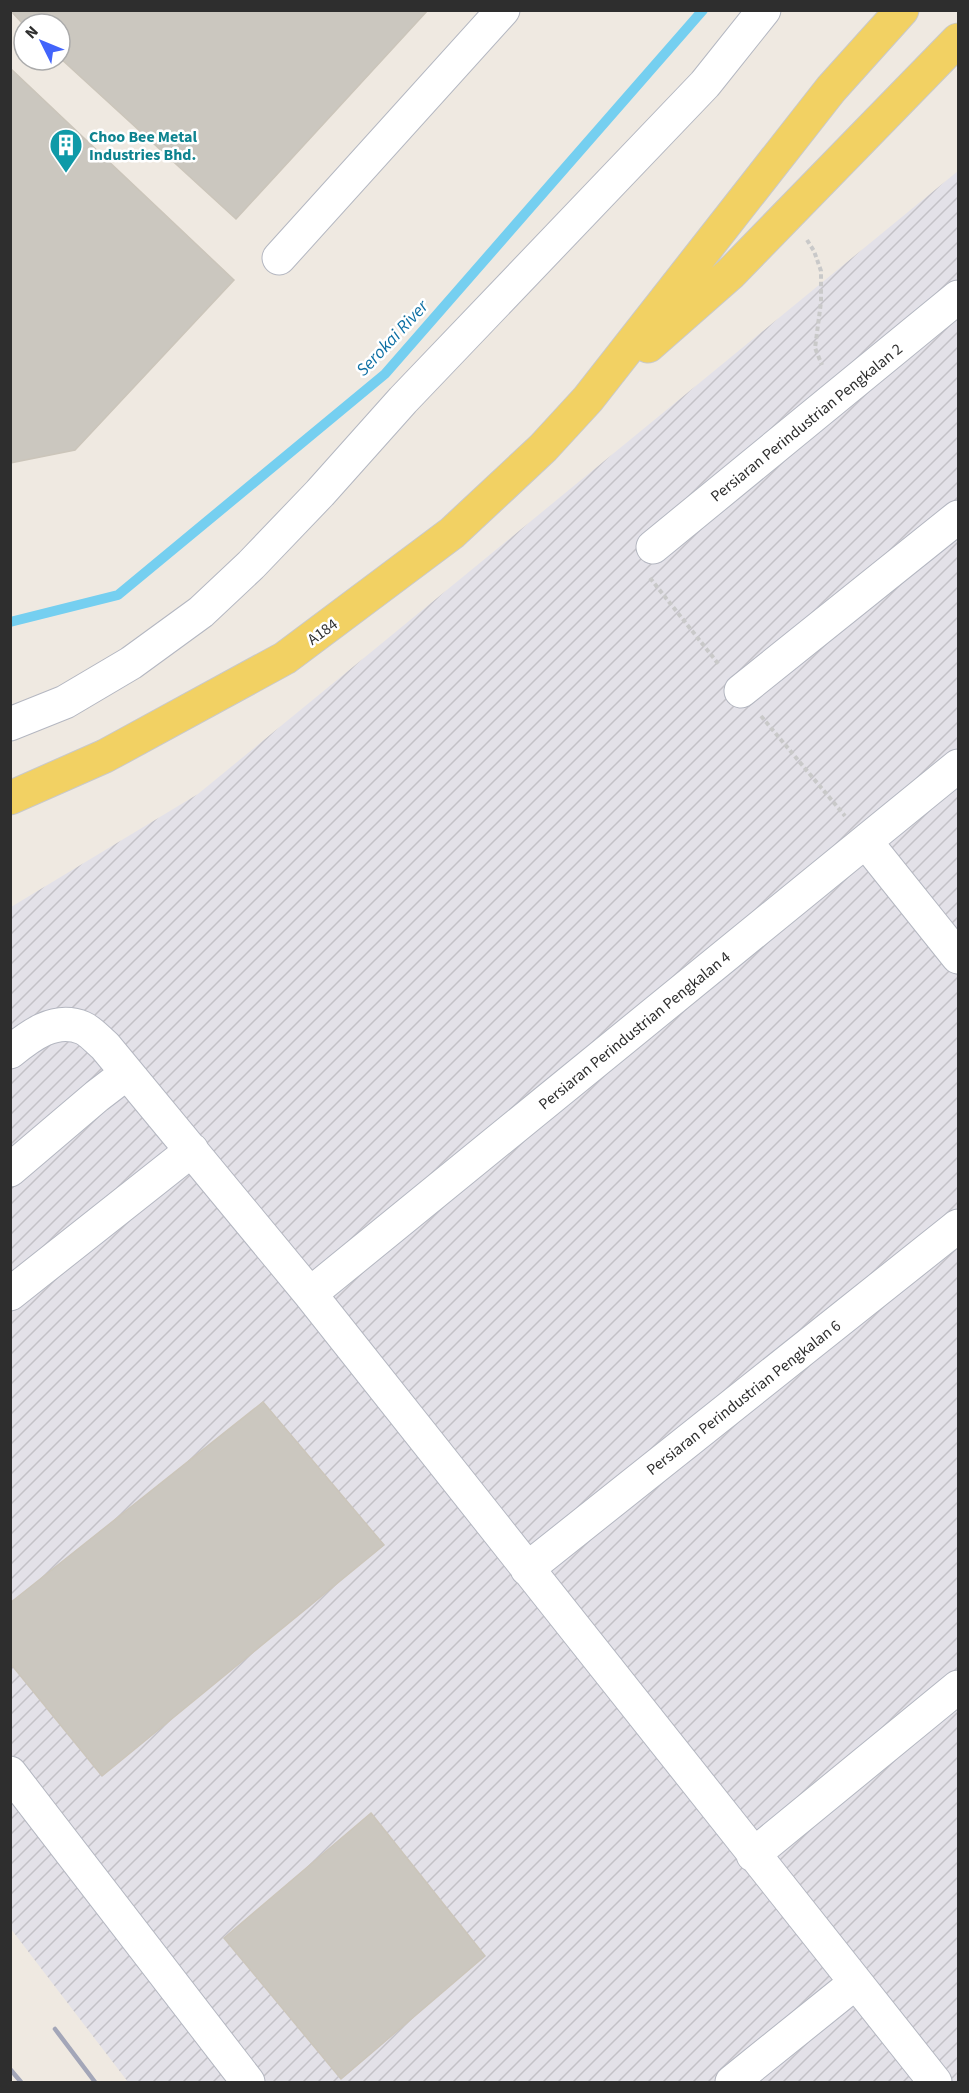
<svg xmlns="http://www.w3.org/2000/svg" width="969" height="2093" font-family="'Source Sans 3',sans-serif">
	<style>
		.industrial { fill: url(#industrial-furrows) }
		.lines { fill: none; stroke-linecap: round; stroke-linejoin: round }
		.stream { stroke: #75cff0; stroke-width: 10 }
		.building { fill: #cbc7bf; stroke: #cbc5ba; stroke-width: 1.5 }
		.minor-casing { stroke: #b4b7c1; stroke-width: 35 }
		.major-casing { stroke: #c9c9c9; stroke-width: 35 }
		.path { stroke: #c9c9c9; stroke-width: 4; stroke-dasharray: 4.5 3; stroke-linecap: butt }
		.minor { stroke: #fff; stroke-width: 33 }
		.major { stroke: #f2d163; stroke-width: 33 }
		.rail { stroke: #a3a6b8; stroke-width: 4.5 }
		.labels { text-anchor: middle; stroke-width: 5; stroke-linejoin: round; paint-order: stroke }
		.culture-label { font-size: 16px; font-weight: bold; fill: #0d838f; stroke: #fff; text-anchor: start }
		.street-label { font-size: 16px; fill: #2e2e2e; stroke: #fff }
		.water-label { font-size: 18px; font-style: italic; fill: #0d6fa3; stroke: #fff }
	</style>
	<defs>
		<pattern id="industrial-furrows" width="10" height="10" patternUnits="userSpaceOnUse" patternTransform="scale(1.5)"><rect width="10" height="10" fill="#e3e1e8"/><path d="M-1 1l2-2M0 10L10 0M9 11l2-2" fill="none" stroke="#c3c1c7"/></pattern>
	</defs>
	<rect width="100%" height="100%" fill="#efe9e1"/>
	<!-- industrial -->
	<path class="industrial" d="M958,171v1911h-830l-117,-153v-1022l187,-113z"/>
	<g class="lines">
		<!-- stream -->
		<path class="stream" d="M10,622l108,-27 267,-221 318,-364"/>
	</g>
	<!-- building -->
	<path class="building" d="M10,10h418l-192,209 -176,-161v-34l-36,1z
		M10,68l224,212 -159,170 -65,13z
		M263,1402l121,143 -282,231 -92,-113v-60z
		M371,1813l114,143 -144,123 -117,-141z"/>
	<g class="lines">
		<!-- minor casing -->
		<g class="minor-casing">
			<path id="minor" d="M279,258l224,-248
				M653,547l305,-250
				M741,691l217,-174
				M10,724l55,-22 66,-39 70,-51 50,-47 69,-72 83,-93 302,-316 59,-74
				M866,842l92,115
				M10,1052c20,-16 45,-36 73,-24 7,3 15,12 22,18l205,248 625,788
				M10,1170l87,-74 30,-23
				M10,1294l182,-144
				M310,1294l648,-528
				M527,1569l431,-343
				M10,1773l238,309
				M753,1855l205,-168
				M732,2082l123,-99"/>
		</g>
		<!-- major casing -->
		<g class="major-casing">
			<path id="major" d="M648,346l83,-73 227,-233
				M10,798l95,-42 180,-98 167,-125 91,-85 45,-49 243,-310 71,-79"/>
		</g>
		<!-- path -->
		<path class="path" d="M807,240l7,11 7,20v31l-6,46 7,17
			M650,578l70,88
			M761,716l84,100"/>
		<!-- minor -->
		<use href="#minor" class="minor"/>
		<!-- major -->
		<use href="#major" class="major"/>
		<!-- rail -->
		<path class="rail" d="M55,2029l40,53
			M10,2069l11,13"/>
	</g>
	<!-- icons -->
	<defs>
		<g id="building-pin" transform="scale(1.725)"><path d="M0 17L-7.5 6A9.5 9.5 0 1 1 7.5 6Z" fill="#0f9aa8" stroke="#fff"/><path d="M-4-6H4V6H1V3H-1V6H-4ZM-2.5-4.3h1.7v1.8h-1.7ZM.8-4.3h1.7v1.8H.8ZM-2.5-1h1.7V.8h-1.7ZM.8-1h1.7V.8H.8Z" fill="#fff"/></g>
	</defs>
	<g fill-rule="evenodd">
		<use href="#building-pin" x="66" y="145"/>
	</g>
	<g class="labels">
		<!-- culture labels -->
		<g class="culture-label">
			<text x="89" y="142">Choo Bee Metal<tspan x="89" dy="18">Industries Bhd.</tspan></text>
		</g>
		<!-- street labels -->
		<g class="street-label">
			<text transform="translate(806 422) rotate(-39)" y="6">Persiaran Perindustrian Pengkalan 2</text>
			<text transform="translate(322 631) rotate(-36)" y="6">A184</text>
			<text transform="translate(634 1030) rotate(-39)" y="6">Persiaran Perindustrian Pengkalan 4</text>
			<text transform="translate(743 1397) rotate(-38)" y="6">Persiaran Perindustrian Pengkalan 6</text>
		</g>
		<!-- water labels -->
		<g class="water-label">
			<text transform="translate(392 338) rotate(-47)" y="6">Serokai River</text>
		</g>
	</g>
	<!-- border -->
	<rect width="969" height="2093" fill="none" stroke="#2e2e2e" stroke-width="24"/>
	<!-- north arrow -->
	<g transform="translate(42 42) rotate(313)"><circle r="28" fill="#ffffff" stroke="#ababab" stroke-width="1.5"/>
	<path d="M0-4.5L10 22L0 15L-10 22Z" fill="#4264fb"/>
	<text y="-9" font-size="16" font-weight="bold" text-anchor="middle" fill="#2e2e2e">N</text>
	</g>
</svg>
